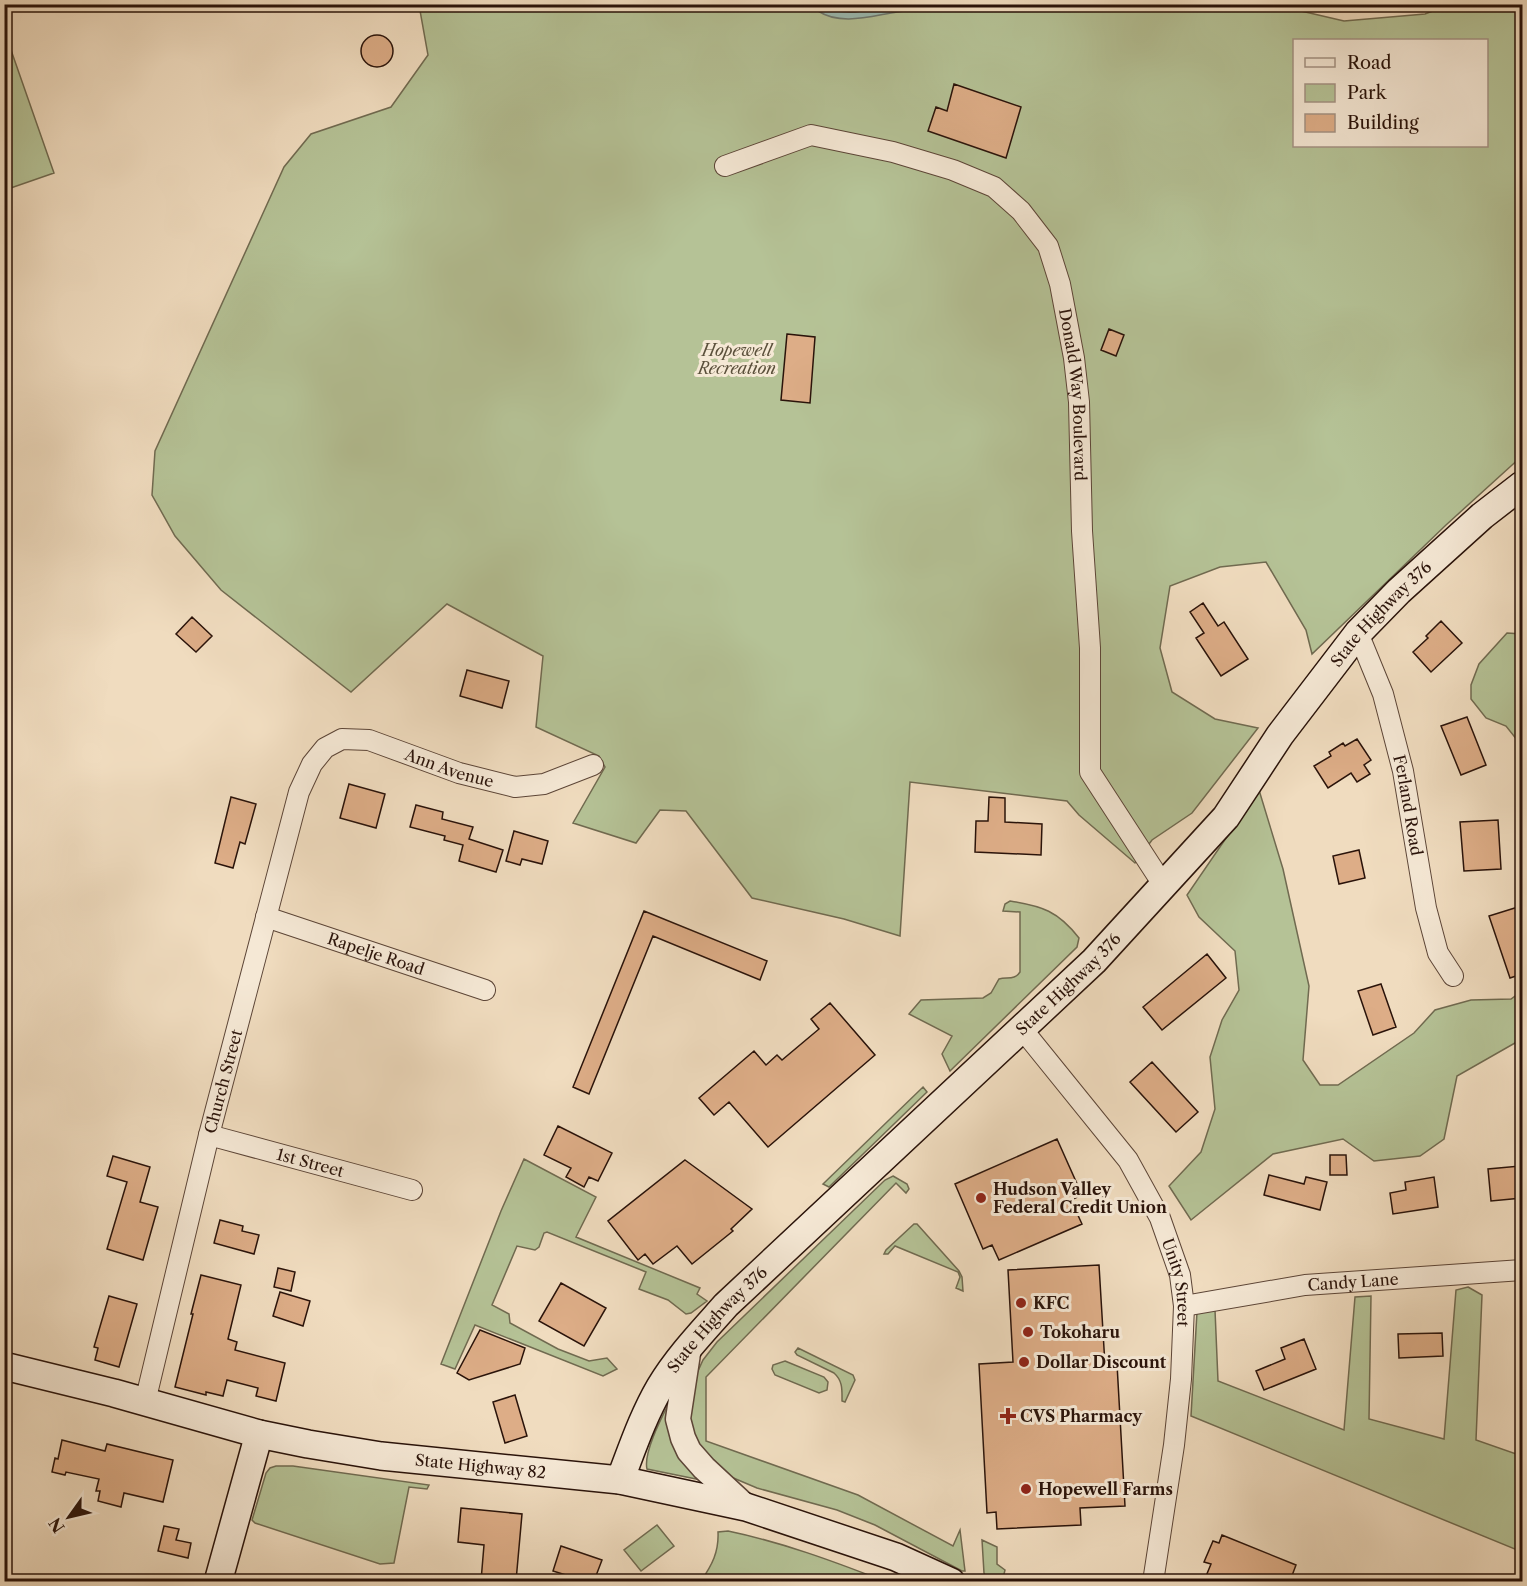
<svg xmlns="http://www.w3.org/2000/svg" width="1527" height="1586" font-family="'Libre Caslon Text',serif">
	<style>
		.green { fill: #b5c296; stroke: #706a50; stroke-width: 1.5; fill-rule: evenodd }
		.water { fill: #9abbb2; stroke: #6d786f; stroke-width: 1.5 }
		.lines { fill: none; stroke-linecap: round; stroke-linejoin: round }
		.shore { stroke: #62675e; stroke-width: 1.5 }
		.building { fill: #ddad87; stroke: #2a130a; stroke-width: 1.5 }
		.minor-casing { stroke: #5c4537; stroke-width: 22 }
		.tertiary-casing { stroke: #5c4537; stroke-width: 27 }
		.secondary-casing { stroke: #2a130a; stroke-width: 30 }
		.minor { stroke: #f5e8d5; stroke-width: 20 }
		.tertiary { stroke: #f5e8d5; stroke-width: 24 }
		.secondary { stroke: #f5e8d5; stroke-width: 27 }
		.poi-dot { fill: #8f2418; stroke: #f5e8d5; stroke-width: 2 }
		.labels { text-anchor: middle; stroke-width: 6; stroke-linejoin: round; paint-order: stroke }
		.park-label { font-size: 16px; font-style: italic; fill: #5b503b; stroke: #f5e8d5 }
		.street-label { font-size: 16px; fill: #2a130a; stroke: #f5e8d5 }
		.poi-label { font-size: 16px; font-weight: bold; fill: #2a130a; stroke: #f5e8d5; text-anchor: start }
	</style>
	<rect width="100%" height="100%" fill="#f0dcbf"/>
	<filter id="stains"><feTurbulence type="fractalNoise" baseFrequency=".00333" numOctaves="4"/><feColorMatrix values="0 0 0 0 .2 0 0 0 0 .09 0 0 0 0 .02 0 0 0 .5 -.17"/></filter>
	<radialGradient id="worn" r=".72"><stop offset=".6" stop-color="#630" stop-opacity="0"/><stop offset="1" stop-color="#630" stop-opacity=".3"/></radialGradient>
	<!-- green -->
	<path class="green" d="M1271,4l73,17 81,-7 23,-9h74v451l-76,69 -134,129 -6,-24 -40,-68 -46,5 -50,19 -10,62 12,44 43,27 43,9 -66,85 -40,27 -17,23 -56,-48 -12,-14 -157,-19 -10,154 -56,-17 -92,-21 -66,-87 -26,-1 -24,33 -63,-20 32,-56 -6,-11 -63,-29 7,-71 -96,-52 -96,88 -130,-102 -46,-54 -23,-41 3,-44 129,-284 27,-33 80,-27 37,-52 -9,-50zM1294,40h192v106h-192z
		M4,30l50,143 -49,17h-1z
		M1507,633l15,1v112l-16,-20 -20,-8 -15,-19v-14l8,-21z
		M1259,790l24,79 26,117 -6,74 17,25h18l76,-52 21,-23 36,-10 40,-1 11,-8v48l-65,37 -13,63 -24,17 -46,5 -31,-22 -70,15 -82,66 -22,-34 32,-34 14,-43 -5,-52 12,-37 17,-30 -4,-39 -36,-34 -12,-22z
		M1010,901c32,5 48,10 69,37l-2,9 -127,124 -8,-17 10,-18 -43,-22 12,-14 62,-2 8,-5 8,-14c9,-2 16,1 21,-7v-60l-17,-1 2,-7z
		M923,1087l4,5 -98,95 -6,-3z
		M524,1159l72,38 -20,40 124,51 -3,6 10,7 -16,12 -5,1 -18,-14 -29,-11 7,-17 -99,-40 -3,1 -5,14 -4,3 -18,-4 -25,59 17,9 1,9 48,26 31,12 18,-3 10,11 -14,7 -128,-51 -20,44 -14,-5 60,-153z
		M893,1176l14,8 2,5 -3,4 -10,-10 -190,194v64l152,54 95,51 7,-16 5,41h-3l-87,-46 -38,-15 -80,-22 -33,-14 -17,-14 -19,-36 5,-42 10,-22 14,-18 168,-162z
		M914,1224h3l42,47 3,6 1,14 -7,-3 4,-11 -2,-5 -63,-26 -7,8h-4l2,-4z
		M1468,1287l14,8 -6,145 46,16v96l-331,-136 6,-104 18,-2 3,71 126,49 11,-133 16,-1 -2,123 75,20 12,-149z
		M798,1348l55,27 2,5 -10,22 -3,-1c0,-11 1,-20 -8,-28l-37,-18 -2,-3z
		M785,1361l39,16 4,5 -1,8 -8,3 -44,-18 -3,-6 1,-4z
		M671,1399l30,81 -54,-11c-4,-17 16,-54 24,-70z
		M276,1466h17l136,19 -2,4 -18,-2 -15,76 -14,1 -125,-41 -3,-3 14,-47 4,-5z
		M657,1525l17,21 -33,25 -17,-21z
		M728,1531c53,11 105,30 156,50h-183c11,-16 18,-29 17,-49z
		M982,1540l15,7v17l8,6 -1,4 16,7h-32l-4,-8z"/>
	<!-- water -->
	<path class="water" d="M820,5v-1l109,1c-10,5 -21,5 -32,7 -26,4 -56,14 -79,-1z"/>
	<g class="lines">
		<!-- shore -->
		<path class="shore" d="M825,4l2,5c31,8 49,-2 79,-5"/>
	</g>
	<!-- building -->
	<path class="building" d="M361 51a16 16 0 1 1 32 0a16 16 0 1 1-32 0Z
		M954,84l67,23 -15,51 -78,-27 8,-24 11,4z
		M1109,329l15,6 -8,21 -15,-6z
		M787,334l28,3 -5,66 -29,-3z
		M1203,603l15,23 6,-4 24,37 -27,17 -25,-38 8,-5 -14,-21z
		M192,617l20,19 -16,16 -20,-18z
		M1441,621l21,22 -31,29 -18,-20 15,-14 -2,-2z
		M467,670l42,11 -7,27 -42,-12z
		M1467,717l19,48 -25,10 -20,-49z
		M1357,739l14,21 -7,5 6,9 -13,8 -6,-9 -23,15 -14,-22 17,-10 -2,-4 14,-9 2,3z
		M349,784l36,10 -9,34 -36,-10z
		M231,797l25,7 -11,40 -5,-2 -7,26 -18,-5z
		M989,797l16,1v24l37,2 -1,31 -66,-3 1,-31h12z
		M416,805l27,7 -1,7 31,8 -4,12 34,11 -7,22 -37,-11 4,-16 -19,-5 1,-4 -35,-9z
		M1498,820l3,49 -37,2 -4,-49z
		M514,831l34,10 -6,23 -20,-5 -2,6 -14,-4z
		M1359,850l6,28 -26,6 -6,-28z
		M1518,907l4,15v52l-12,4 -21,-62z
		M644,911l123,50 -7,19 -107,-44 -64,158 -16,-7z
		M1207,954l19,24 -64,52 -19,-23z
		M1381,984l15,43 -23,8 -15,-44z
		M830,1003l45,52 -107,92 -39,-45 -15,13 -15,-17 55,-47 12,14 11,-10 5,5 37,-31 -8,-10z
		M1152,1062l46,50 -22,20 -46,-50z
		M558,1126l54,27 -14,28 -9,-4 -5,10 -18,-10 5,-9 -27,-13z
		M1057,1139l25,56 -11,5 11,24 -83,36 -7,-15 -9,4 -28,-65z
		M1330,1155h16l1,20h-17z
		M113,1156l37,11 -10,35 18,5 -15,53 -36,-11 20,-67 -20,-6z
		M685,1160l67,49 -21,20 2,2 -41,33 -15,-18 -24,18 -8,-10 -7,6 -30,-39z
		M1520,1166l2,32 -31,3 -3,-32z
		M1269,1175l35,9 2,-7 21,5 -7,28 -56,-15z
		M1434,1177l4,30 -45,7 -3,-21 16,-3 -1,-8z
		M220,1220l23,6 -1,5 17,4 -5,19 -40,-11z
		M1099,1265l6,100 12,-1 8,142 -45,2 1,17 -84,4 -1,-17 -9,1 -8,-149 34,-2 -5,-92z
		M278,1268l17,4 -4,19 -17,-4z
		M201,1275l40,10 -13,54 9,3 -2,8 50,13 -9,38 -20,-5 2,-8 -31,-8 -4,16 -17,-4v3l-31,-8 18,-73h-2z
		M561,1283l45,25 -22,38 -45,-25z
		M280,1292l30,9 -7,25 -30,-10z
		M109,1296l28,8 -18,63 -24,-7 3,-12 -4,-1z
		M480,1330l45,18 -5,16 -51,16 -12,-7z
		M1442,1333l1,23 -44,2 -1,-24z
		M1304,1339l12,30 -52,21 -8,-19 29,-12 -4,-11z
		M515,1395l12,41 -22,7 -12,-41z
		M62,1440l43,11 2,-7 66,16 -10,42 -39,-9 -3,14 -23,-6 2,-10h-4l3,-12 -33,-7 -1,3 -13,-3 3,-14 3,1z
		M461,1508l61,6 -6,67h-35l3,-36 -26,-3z
		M164,1526l15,3 -3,11 15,3 -3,15 -30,-7z
		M1222,1535l74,30 -6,16h-86l7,-17 -7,-2 9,-21 6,2z
		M561,1546l41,14 -8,21h-9l-32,-10z"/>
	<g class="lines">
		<!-- minor casing -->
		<g class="minor-casing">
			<g id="minor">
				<path id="s1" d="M725,166l86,-31 82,17 60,18 41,17 27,24 27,35 12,38 14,74 5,44 3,129 8,117v124l74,114"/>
				<path id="s2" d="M1358,633l25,61 20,77 23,137 12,45 15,23"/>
				<path id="s3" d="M266,917l219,73"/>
				<path id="s4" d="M1022,1029l106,131 32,58 20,57 4,31 -3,73 -7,66 -21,137"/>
				<path id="s5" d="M209,1135l203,55"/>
				<path id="s6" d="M1184,1306l121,-21 217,-15"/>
				<path id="s7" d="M145,1402l64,-267 90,-343 13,-28 13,-16 17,-9 27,1 90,33 56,14 29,-3 49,-19"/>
			</g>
		</g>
		<!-- tertiary casing -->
		<g class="tertiary-casing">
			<path id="tertiary" d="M689,1347l-11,72 5,19 6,13 15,17 42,39"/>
		</g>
		<!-- secondary casing -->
		<g class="secondary-casing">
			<g id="secondary">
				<path id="s8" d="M4,1366l110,27 145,41 49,10 73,12 239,24 126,27 150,50 55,25"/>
				<path id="s9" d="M620,1480c12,-31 23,-64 40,-93 18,-30 43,-56 66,-82l368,-344 132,-144 54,-82 78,-102 41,-42 83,-75 40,-31"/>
				<path d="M218,1582l41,-148"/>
			</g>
		</g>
		<!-- minor -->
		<use href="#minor" class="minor"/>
		<!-- tertiary -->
		<use href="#tertiary" class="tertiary"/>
		<!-- secondary -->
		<use href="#secondary" class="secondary"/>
	</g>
	<!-- markers -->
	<g class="poi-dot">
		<circle cx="981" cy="1198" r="6"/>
		<circle cx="1021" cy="1303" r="6"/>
		<circle cx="1028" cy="1332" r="6"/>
		<circle cx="1024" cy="1362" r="6"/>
		<path d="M1005 1407h6v6h6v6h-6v6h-6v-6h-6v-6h6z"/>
		<circle cx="1026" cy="1489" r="6"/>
	</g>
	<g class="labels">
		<!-- park labels -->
		<g class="park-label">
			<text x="737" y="356">Hopewell<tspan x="737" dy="18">Recreation</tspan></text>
		</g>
		<!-- street labels -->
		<g class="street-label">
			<text dy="6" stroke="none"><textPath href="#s1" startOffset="514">Donald Way Boulevard</textPath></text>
			<text dy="6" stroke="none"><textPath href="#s9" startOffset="1162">State Highway 376</textPath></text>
			<text dy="6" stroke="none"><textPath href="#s7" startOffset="812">Ann Avenue</textPath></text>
			<text dy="6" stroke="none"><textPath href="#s2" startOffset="180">Ferland Road</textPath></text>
			<text dy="6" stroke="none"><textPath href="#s3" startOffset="116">Rapelje Road</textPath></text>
			<text dy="6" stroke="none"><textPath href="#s9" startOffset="676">State Highway 376</textPath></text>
			<text dy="6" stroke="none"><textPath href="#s7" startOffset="330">Church Street</textPath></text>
			<text dy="6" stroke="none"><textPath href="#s5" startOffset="105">1st Street</textPath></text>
			<text dy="6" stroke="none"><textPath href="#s6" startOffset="171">Candy Lane</textPath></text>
			<text dy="6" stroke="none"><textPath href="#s4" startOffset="302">Unity Street</textPath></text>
			<text dy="6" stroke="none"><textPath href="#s9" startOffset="190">State Highway 376</textPath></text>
			<text dy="6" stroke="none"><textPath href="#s8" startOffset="488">State Highway 82</textPath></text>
		</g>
		<!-- poi labels -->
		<g class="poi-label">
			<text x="993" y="1195">Hudson Valley<tspan x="993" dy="18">Federal Credit Union</tspan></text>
			<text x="1033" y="1309">KFC</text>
			<text x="1040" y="1338">Tokoharu</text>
			<text x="1036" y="1368">Dollar Discount</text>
			<text x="1020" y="1422">CVS Pharmacy</text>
			<text x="1038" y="1495">Hopewell Farms</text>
		</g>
	</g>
	<!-- margin -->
	<rect width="1527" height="1586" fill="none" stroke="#f0dcbf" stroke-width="24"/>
	<rect x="6" y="6" width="1515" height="1574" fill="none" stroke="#2a130a" stroke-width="3"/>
	<rect x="12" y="12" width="1503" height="1562" fill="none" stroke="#2a130a" stroke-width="1.5"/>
	<!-- legend -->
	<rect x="1293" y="39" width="195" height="108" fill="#f5e8d5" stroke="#a49384" stroke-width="1.5"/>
	<rect x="1305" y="58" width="30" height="9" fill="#f5e8d5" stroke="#a49384" stroke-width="1.5"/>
	<text x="1347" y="69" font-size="18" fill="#2a130a">Road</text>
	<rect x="1305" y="84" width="30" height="18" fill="#b5c296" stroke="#a49384" stroke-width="1.5"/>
	<text x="1347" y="99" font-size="18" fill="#2a130a">Park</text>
	<rect x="1305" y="114" width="30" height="18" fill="#ddad87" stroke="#a49384" stroke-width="1.5"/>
	<text x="1347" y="129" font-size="18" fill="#2a130a">Building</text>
	<!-- north arrow -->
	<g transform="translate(69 1517) rotate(236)" stroke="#f5e8d5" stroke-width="4.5" paint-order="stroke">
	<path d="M0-4.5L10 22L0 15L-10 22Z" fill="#2a130a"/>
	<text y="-9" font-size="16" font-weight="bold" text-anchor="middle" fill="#2a130a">N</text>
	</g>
	<rect width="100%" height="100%" filter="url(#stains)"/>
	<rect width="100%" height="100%" fill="url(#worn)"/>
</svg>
